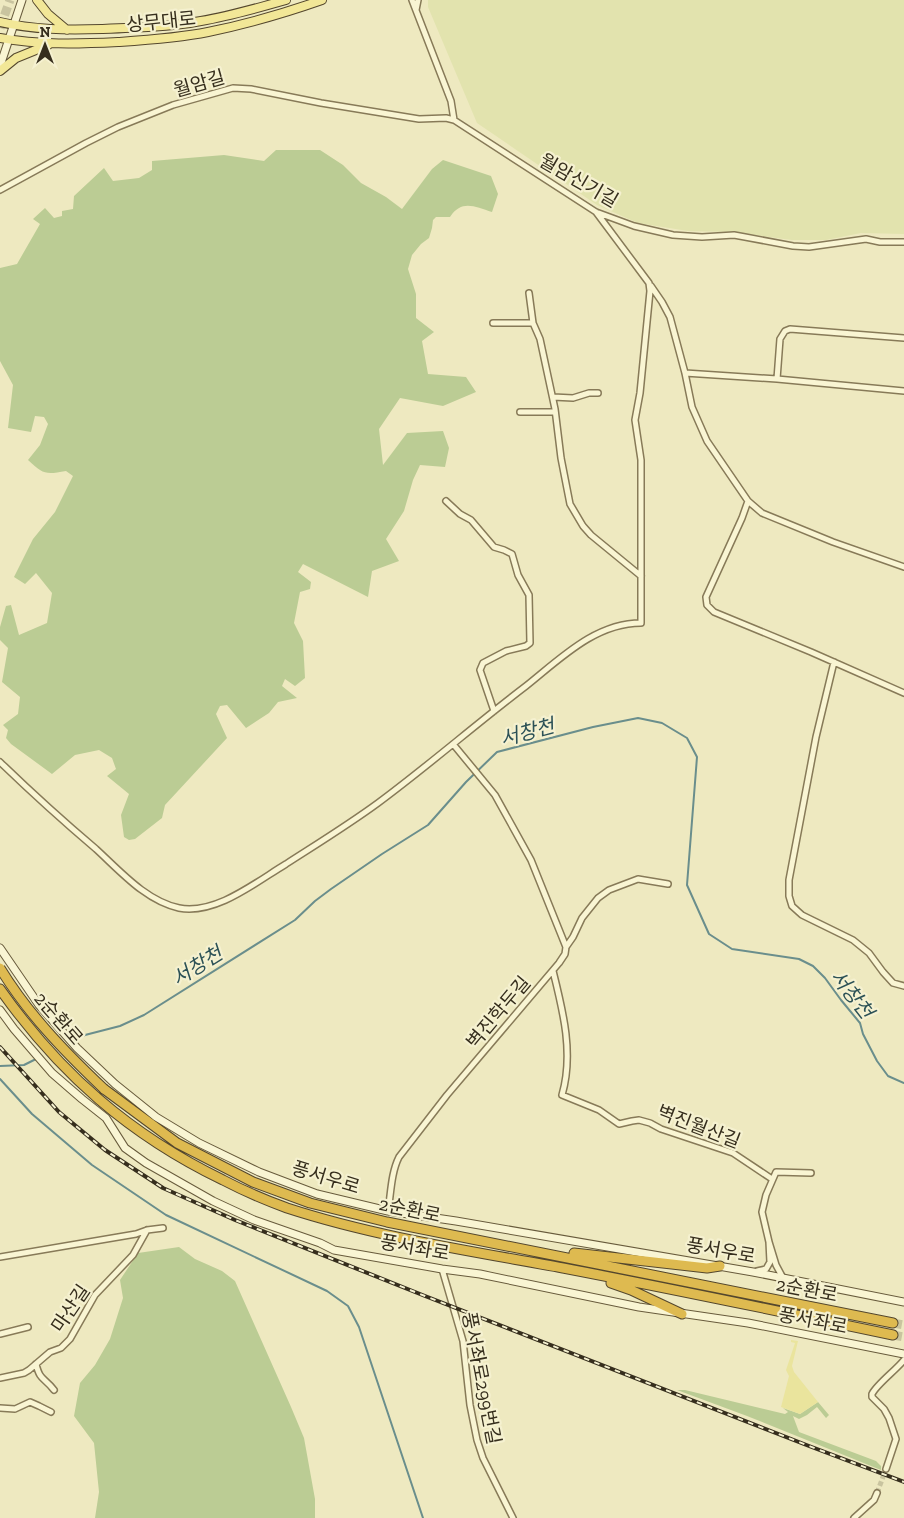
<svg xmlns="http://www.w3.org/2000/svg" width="904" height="1518" font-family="'Zilla Slab','Noto Sans KR',serif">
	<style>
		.farmland { fill: #e2e3ae }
		.green { fill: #bbcc94 }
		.sand { fill: #eae49d }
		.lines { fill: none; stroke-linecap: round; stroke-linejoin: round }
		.stream { stroke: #6a8e8c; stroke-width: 2 }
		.street-tunnel { stroke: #c9c49f; stroke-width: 5; stroke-dasharray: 5 2.5; stroke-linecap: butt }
		.highway-tunnel { stroke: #c9c49f; stroke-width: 9; stroke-dasharray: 9 4.5; stroke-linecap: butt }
		.street-casing { stroke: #877a58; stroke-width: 8 }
		.secondary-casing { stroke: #685b3c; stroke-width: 9 }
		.primary-casing { stroke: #54472d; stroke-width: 10 }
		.highway-casing { stroke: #54472d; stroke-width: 11 }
		.street { stroke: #f9f5d3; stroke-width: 5 }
		.secondary { stroke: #f9f5d3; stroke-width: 7 }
		.primary { stroke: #f2e797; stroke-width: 8 }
		.highway { stroke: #deba50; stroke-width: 9 }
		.rail-casing { stroke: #362e1d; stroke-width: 4 }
		.rail { stroke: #f5f1d0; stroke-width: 2; stroke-dasharray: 5.5; stroke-linecap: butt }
		.highway-bridge-casing { stroke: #54472d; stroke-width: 11; stroke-linecap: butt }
		.highway-bridge { stroke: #deba50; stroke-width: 9 }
		.labels { text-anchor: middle; stroke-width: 4.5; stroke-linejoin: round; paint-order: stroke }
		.street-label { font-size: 19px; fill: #362e1d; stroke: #f5f1d0 }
		.water-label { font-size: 20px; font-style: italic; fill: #2c5156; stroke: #f5f1d0 }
	</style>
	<rect width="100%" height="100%" fill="#eee9c0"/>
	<!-- farmland -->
	<path class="farmland" d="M428,0h476v234l-43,-1 -35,7h-34l-59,-8 -45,-1 -50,-8 -41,-18 -120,-82 -49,-116z"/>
	<!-- green -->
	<path class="green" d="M276,150h44l23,15 18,18 25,14 16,12 30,-40 11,-9 48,16 7,18 -6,18c-17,-5 -30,-13 -42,5h-14l-3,3 -1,8 -3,10 -8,6 -9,11 -4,14 8,25v24l18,14 -12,9 6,33 38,3 10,15 -33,14 -43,-8 -21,31 4,36 24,-32 36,-2 6,17 -4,19 -25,-2 -7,15 -9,31 -18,28 13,22 -27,10 -4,26 -65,-33 -5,8 13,10 -1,7 -10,3 -6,31 9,18 2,37 -10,8 -10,-7 -3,7 15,12 -19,4 -9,11 -23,15 -19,-23 -7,1 -4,8 11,24 -62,67 -3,13 -27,21 -6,1 -5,-3 -3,-22 8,-21 -22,-18 9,-7 -4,-11 -13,-8 -24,5 -23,19 -41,-30 -5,-6 2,-8 -5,-5 15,-11 2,-17 -18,-15 6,-34 -8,-8v-13l6,-21 5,-1 8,30 28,-12 5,-30 -16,-20 -11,11 -11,-7 19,-38 22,-27 18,-36 -7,-5c-21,4 -23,3 -38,-11l12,-15 8,-21 -4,-7 -9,-1 -4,16 -23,-4 5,-43 -13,-24v-93l17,-4 23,-40 -7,-5 12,-11 9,10 8,-2v-5l11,-2 1,-13 30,-28 9,13 26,-3 13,-8v-9l72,-6 40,6z
		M179,1247l16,12 27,12 13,10 56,126 13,31 11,61v19h-220l4,-26 -5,-49 -20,-27 6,-33 15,-18 15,-26 13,-41 -3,-18 18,-27z
		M677,1390h8l100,24 3,-2 -5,-4 17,6 18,-12 11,13 -3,3 -9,-11 -10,8 -8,4 -6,-3 6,16 77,29 5,5v4l-134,-54z"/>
	<!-- sand -->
	<path class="sand" d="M791,1340l7,1 -6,25 2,6 24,30 -18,12 -19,-7 8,-31 -3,-6 9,-27 -4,-1z"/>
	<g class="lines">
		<!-- stream -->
		<path class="stream" d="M74,1040l11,-5 35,-9 24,-11 151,-95 20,-19 16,-12 51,-35 46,-29 38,-43 31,-30 96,-25 45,-9 24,5 25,15 10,19 -10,128 22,49 23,15 67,10 14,7 12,12 16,22 19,23 3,11 14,27 11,15 16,7
			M0,1066l24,-1 12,-6
			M0,1079l32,35 60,51 74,50 161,76 21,15 11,21 64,191"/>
		<!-- street-tunnel -->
		<path class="street-tunnel" d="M877,1493l9,-24"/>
		<!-- highway-tunnel -->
		<path class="highway-tunnel" d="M0,28l10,-28
			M893,1323l11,2
			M893,1335l11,2"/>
		<!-- street casing -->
		<g class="street-casing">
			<path id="street" d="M412,0l39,101 3,19
				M416,10l2,-10
				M0,190l86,-47 32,-16 55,-22 60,-17 18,1 70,14 98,16 27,-1 8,2 142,92 38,14 39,9 29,2 32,-2 11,2 48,9 16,1 57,-8 14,3h24
				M651,286l11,16 8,15 15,56 7,34 15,34 41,60 14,12 71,29 71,25
				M529,293l4,30 7,16 15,70 6,49 9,46 13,22 8,9 50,41
				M493,323h40
				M685,373l92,6 127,12
				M777,379l3,-40 5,-8 5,-2 114,9
				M553,397l20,1 16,-5h9
				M520,412h35
				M446,501l14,13 11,6 23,27 10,3 8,4 6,21 11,20 1,48 -4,3 -20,5 -23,12 -3,7 14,41
				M748,501l-6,17 -36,79 1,8 7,7 97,40 93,41
				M834,662l-18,75 -27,143v16l3,10 10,9 51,25 16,13 14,19 10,11 11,3
				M453,744l42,51 36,65 35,87
				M0,762c31,30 63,59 96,87 24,22 50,52 83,59 37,7 77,-26 107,-44 31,-20 62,-39 92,-61 50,-37 98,-79 148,-117 34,-27 69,-63 115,-63v-163l-6,-40 5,-27 10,-102 -1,-8 -53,-71
				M553,971c10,40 21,83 9,124l37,15 20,14 13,-3 7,-1 11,3 11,6 72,24 39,26
				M388,1211c3,-18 3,-38 11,-54l48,-62 112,-132 6,-9 1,-7 7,-10 9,-19 16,-20 11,-8 29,-11 30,5
				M769,1242l-7,-30 4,-17 10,-23 35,1
				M0,1257l136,-23 11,-4 16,-2
				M442,1269l21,72 7,64 7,35 6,18 30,60
				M757,1271l9,-2 4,-7 -1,-20 7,23 7,13
				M0,1334l28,-7
				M36,1364c4,17 8,13 18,26
				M0,1378l24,-5 5,-3 21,-18 11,-4 9,-9 25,-44 38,-40 14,-25
				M0,1408l15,1 15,-7 9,4 12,6
				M886,1469l10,-30 -7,-21 -5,-9 -12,-12v-3c5,-10 23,-23 32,-34
				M854,1518l20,-18 3,-7"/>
		</g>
		<!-- secondary casing -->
		<g class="secondary-casing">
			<path id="secondary" d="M0,66l22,-66
				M0,948l39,57 38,43 38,36 41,33 43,26 60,29 58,22 71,17 68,10 297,51 151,30
				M0,1010l14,19 38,44 30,26 24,19 19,30 21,15 67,38 41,19 66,23 14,7 108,19 38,5 159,33 109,16 156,31"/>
		</g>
		<!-- primary casing -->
		<g class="primary-casing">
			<path id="primary" d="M37,0l11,14 19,16
				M0,22c34,8 67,8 102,7 33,-1 67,-2 99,-8 29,-5 57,-13 85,-21
				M0,38c39,7 78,6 118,4 30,-2 61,-4 90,-10 39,-8 77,-19 114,-32
				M0,71l16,-13 32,-13"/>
		</g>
		<!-- highway casing -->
		<g class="highway-casing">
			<path id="highway" d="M0,989c60,85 130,146 223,191 21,11 42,20 64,28 89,29 184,43 276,60 110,21 220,44 330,67
				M104,1089l73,54 76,39 57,21 77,19 506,101
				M574,1253l133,15 13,-2
				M611,1283l20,7 51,24"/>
		</g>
		<!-- street -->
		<use href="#street" class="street"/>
		<!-- secondary -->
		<use href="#secondary" class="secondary"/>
		<!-- primary -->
		<use href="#primary" class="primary"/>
		<!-- highway -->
		<use href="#highway" class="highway"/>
		<!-- rail casing -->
		<g class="rail-casing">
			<path id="rail" d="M0,1047l59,65 46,38 58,38 72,32 190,76 384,150 95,36"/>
		</g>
		<!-- rail -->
		<use href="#rail" class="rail"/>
		<!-- highway-bridge casing -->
		<g class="highway-bridge-casing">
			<path id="highway-bridge" d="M0,968c28,46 65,84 104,121"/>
		</g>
		<!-- highway-bridge -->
		<use href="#highway-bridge" class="highway-bridge"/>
	</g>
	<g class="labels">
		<!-- street labels -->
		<g class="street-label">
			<text transform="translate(161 21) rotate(-6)" y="7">상무대로</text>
			<text transform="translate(199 83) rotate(-16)" y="7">월암길</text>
			<text transform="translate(579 180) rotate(30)" y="7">월암신기길</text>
			<text transform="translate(498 1012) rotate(-50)" y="7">벽진학두길</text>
			<text transform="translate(59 1018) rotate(49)" y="7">2순환로</text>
			<text transform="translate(699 1126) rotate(21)" y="7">벽진월산길</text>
			<text transform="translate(326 1177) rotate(17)" y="7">풍서우로</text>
			<text transform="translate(410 1209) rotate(12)" y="7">2순환로</text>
			<text transform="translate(415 1247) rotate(10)" y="7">풍서좌로</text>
			<text transform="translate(721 1250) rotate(10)" y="7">풍서우로</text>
			<text transform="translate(807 1289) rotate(11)" y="7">2순환로</text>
			<text transform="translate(70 1308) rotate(-56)" y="7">마산길</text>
			<text transform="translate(813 1320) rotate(11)" y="7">풍서좌로</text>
			<text transform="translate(482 1378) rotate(79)" y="7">풍서좌로299번길</text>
		</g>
		<!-- water labels -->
		<g class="water-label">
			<text transform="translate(527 732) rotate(-15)" y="7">서창천</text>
			<text transform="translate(197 966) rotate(-32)" y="7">서창천</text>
			<text transform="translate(852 994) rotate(52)" y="7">서창천</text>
		</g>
	</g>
	<!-- north arrow -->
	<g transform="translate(45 45)" stroke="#f5f1d0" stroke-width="4" paint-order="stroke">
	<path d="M0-4L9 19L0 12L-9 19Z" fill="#362e1d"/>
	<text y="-8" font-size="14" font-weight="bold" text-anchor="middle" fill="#362e1d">N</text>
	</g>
</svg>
